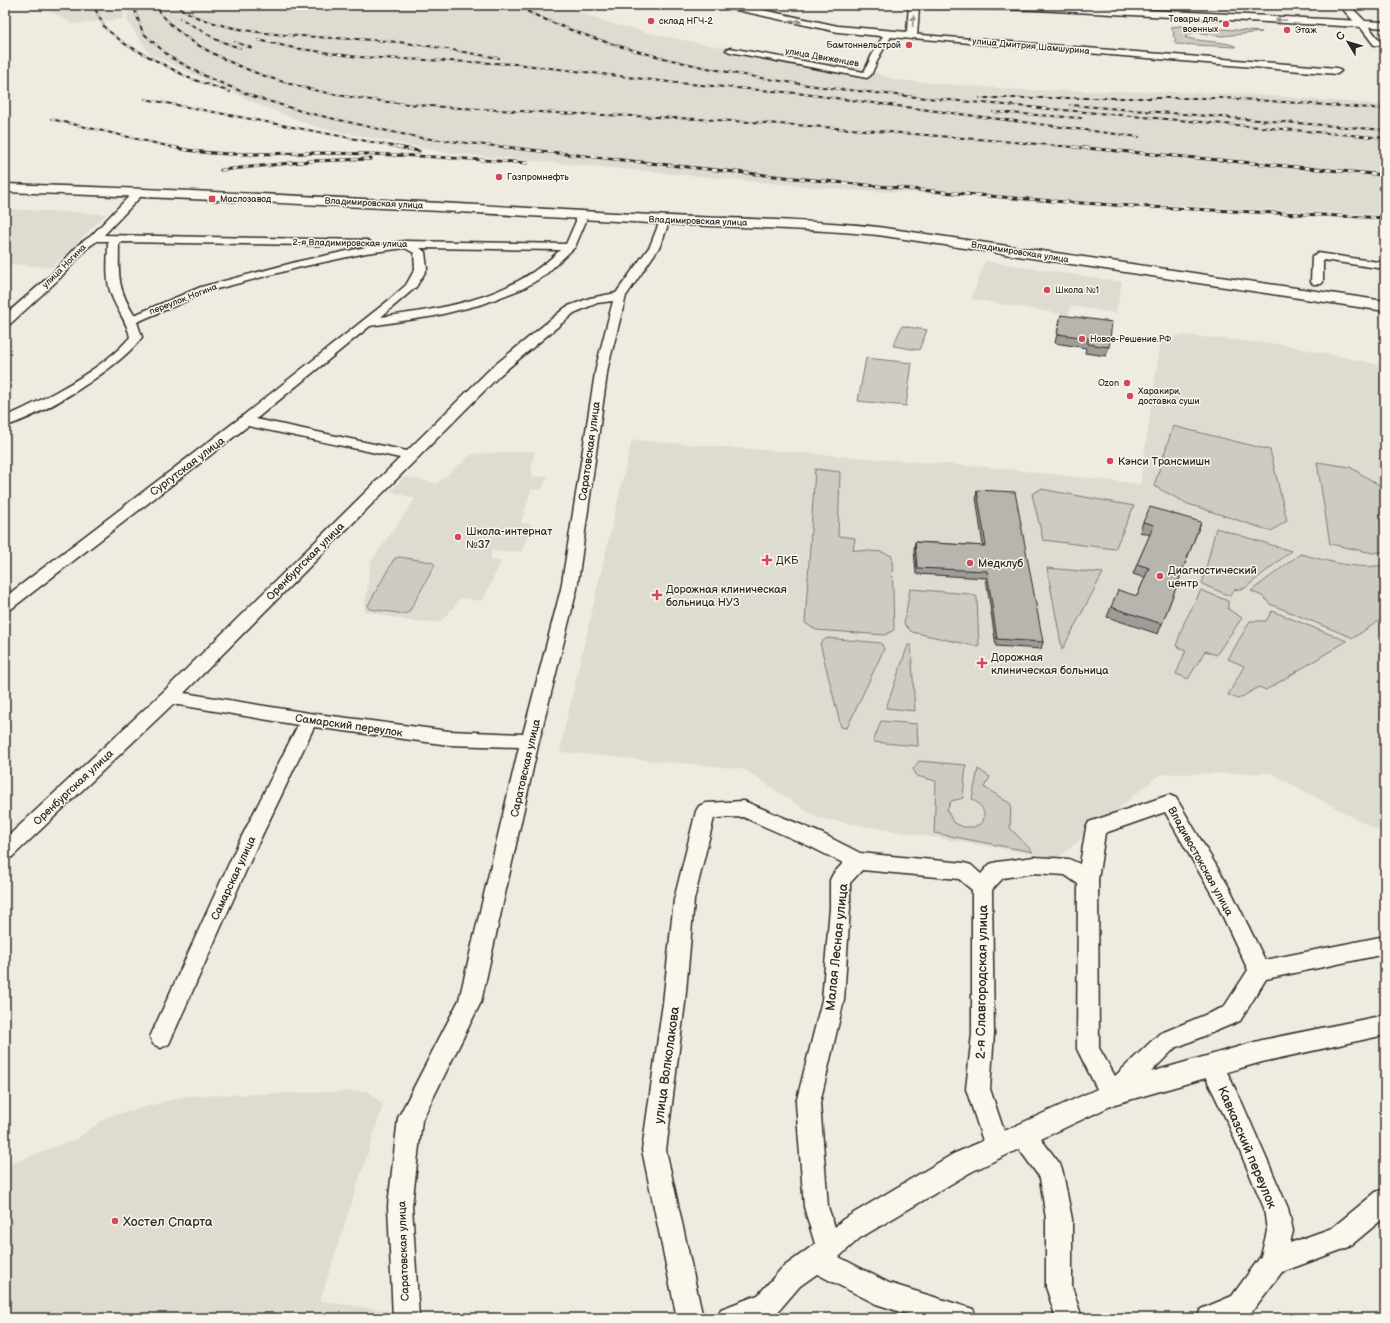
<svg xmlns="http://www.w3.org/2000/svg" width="1390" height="1323" font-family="'Balsamiq Sans',sans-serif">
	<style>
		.built { fill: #dedbd1 }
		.green { fill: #cecbc2; stroke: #7c7b76 }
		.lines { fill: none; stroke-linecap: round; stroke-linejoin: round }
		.minor-casing { stroke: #2b2b2b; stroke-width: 3 }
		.tertiary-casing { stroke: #2b2b2b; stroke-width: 3 }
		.secondary-casing { stroke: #2b2b2b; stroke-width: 3 }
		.primary-casing { stroke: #2b2b2b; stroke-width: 3 }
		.minor { fill: #fbf7ec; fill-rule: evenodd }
		.tertiary { fill: #fbf7ec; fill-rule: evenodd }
		.secondary { fill: #fbf7ec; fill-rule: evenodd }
		.primary { fill: #fbf7ec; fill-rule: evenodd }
		.rail-far1-casing { stroke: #2b2b2b; stroke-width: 2 }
		.rail-casing { stroke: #2b2b2b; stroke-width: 3 }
		.rail-far1 { stroke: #fbf7ec; stroke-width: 1.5; stroke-dasharray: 4.5; stroke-linecap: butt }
		.rail { stroke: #fbf7ec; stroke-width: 2; stroke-dasharray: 5.5; stroke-linecap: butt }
		.wall { fill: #9e9c96; stroke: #2b2b2b }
		.building { fill: #b8b5ae; stroke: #2b2b2b }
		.oneway { fill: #93918c }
		.poi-dot { fill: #d1495b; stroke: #fbf7ec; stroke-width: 1.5 }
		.labels { text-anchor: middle; stroke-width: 3; stroke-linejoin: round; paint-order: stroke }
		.far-poi-label { font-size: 9px; fill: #2b2b2b; stroke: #fbf7ec; text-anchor: start }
		.far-street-label { font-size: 9px; fill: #2b2b2b; stroke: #fbf7ec }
		.street-label { font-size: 11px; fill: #2b2b2b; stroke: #fbf7ec }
		.poi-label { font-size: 11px; fill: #2b2b2b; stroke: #fbf7ec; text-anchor: start }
		.near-street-label { font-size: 13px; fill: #2b2b2b; stroke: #fbf7ec }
		.near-poi-label { font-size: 13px; fill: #2b2b2b; stroke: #fbf7ec; text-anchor: start }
	</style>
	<rect width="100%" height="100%" fill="#eeebe0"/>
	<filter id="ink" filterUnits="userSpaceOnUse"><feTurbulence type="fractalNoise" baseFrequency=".025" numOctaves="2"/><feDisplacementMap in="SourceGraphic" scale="8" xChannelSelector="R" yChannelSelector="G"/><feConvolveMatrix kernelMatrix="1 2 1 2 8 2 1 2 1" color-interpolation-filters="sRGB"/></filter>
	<g filter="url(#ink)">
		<!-- built -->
		<path class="built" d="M39,5h86l-2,14 -50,5z
			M130,5h431l45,17 51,13 164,31 7,-6 30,6 38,14 126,10 210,3 153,12v110l-538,-25 -398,-37 -133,-26 -61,-24 -105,-49 -23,-34z
			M5,209l101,5 -54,53 -47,-3z
			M985,261l137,21 -6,31 -45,-7 -3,9 -97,-16z
			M1181,335l104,10 100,21v459l-8,5 -106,-57 -111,1 -102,84 -241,-40 -73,-49 -184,-17 3,-17 69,-295 366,28 142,16 21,-144z
			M531,451l4,2 -3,11v13l16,-1 -6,13 -11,1 -10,33 11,1 -10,27h-31v9l10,1 -18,40 -23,-3 -5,8 -15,16 -31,-1 -45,-10 7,-49 44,-63 -24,-8 13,-14 33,6 36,-29z
			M368,1091l15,14 -63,196 68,10 -2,7h-381v-152l71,-27 31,-22 79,-21z"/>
		<!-- green -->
		<path class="green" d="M1181,26l81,6 -40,4 -28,-4 -9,5c10,5 45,4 51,10l-60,-3 -2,-2 2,-3 -3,-3 1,-3 -3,-6z
			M902,326l25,4 -8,20 -26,-4z
			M866,358l46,5 -6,43 -48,-5z
			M1173,426l97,24 17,71 -16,10 -83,-27 -34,-18z
			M1317,462l33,5 35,22v62l-12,2 -43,-9z
			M815,469l25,3 -2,64 17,2 -2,12 29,2 10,4 2,74 -9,5 -69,-5 -11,-7z
			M1041,489l93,17 -19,43 -72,-9 -11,-46z
			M1216,528l75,23 -46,37 -11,2 -4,6 -28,-12z
			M1300,554c29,7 55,16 85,11v52l-32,21 -83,-34 -6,-7 -13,-6z
			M399,557l33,5 3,3 -26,47 -4,2 -35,-5 -3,-2 27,-48z
			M1047,568l56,5 -41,77v-1z
			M910,589l60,5 7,3 2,50 -67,-15 -8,-8z
			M1201,590l27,11v8l14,9 -26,37 -11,-4 -17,28 -12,-5 10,-24 -10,-4 8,-23z
			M1272,611l75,30 -81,49 -7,-3 -21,12 -10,-4 16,-29 -16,-7 22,-38h16z
			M827,638l54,5 3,6 -37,79 -6,-1 -21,-84z
			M908,645h3l4,66 -29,-3z
			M881,721l36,3 1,22 -45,-4z
			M919,761l47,4 -3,33 -12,3 -4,9 6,12 10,5h11l9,-5c3,-12 -1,-16 -11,-23l6,-30 12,8 -6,10 27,17 -1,24 23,24 -99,-19 2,-52 -19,-5 -4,-7z"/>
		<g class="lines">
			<!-- minor casing -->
			<g class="minor-casing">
				<path id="minor" d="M1359,22h6l15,19 5,1v4l-11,-1 -16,-21z
					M885,33h6l1,2 -12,20 -9,20 -4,3 -137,-26 -4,-2 4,-2 134,24 8,-17z
					M909,34l428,34 4,3 -4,3 -425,-36 -4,-2z
					M139,189l5,3 -1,2 -39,41 263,5 5,3 -5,3 -248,-4c0,33 -3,43 15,73l67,-28 99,-26 66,-14 39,-6 161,3 10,-23 -1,-7 1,-2h8l2,9 -11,26 -31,29 -20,12 -41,16 -48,12 -65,10 -114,93 151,32 83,-82 76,-62 24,-9 26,-5 34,-47 11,-28 4,-1 5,3 -10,26 -34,50 -18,71 -31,222 -38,152 -58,261 -59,118 -10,86 7,112h-26l-5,-112 10,-88 61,-118 60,-253 -70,-2 -135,-18 -58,121 -87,196 -8,4 -8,-4 -3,-7 86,-189 62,-123 -125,-21 -161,153 -7,2v-20l158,-147 237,-234 -152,-32 -237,183 -6,1v-13l235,-179 149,-118 17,-15 9,-16 -1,-16 -9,-5 -39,5 -65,14 -92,24 -72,31 5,15c-20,29 -103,81 -137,89v-9c37,-16 100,-49 125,-80 -3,-16 -14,-28 -19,-43 -6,-17 -3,-35 -3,-53h-11l-10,7 -28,31 -50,46 -4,1v-11l46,-40 28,-31 12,-8 44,-46zM420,248l140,2c-50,49 -113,58 -179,67l35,-30 11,-18 -2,-17zM613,301l-17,66 -35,222 -38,145 -74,-3 -140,-18 -125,-20 316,-318 74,-62 23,-10z
					M1318,253l67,10v6l-62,-9v22l-2,2h-8l-2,-2 1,-26z
					M1169,795l7,3 54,91 35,71 120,-24v18l-119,25 -26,42 -65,27 -24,24 111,-32 123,-25v20l-123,27 -35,10 16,33 45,103 5,23 -3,12 42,-15 44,-36 9,-3v28l-36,30 -67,25 -32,42 -8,4h-45l4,-9 31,-13 29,-40 6,-25 -3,-23 -37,-87 -21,-43 -91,26 -74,35 19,25 3,9 9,46v68l10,31h-26l-10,-31v-68l-6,-41 -21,-29 -48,23 -111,66 -21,19 50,26 84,26 4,9h-58l-43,-14 -59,-30 -17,12 -24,28 -9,4h-50l4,-9 37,-14 24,-27 33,-24 -11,-37 -8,-104 26,-103 8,-92v-28l3,-6 10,-11 -34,-17 -66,-29 -29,1 -20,82 -9,103 -19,147 37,168h-26l-35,-168 21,-147 11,-103 22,-89 3,-5 7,-3 38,-2 79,33 37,19 104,10 7,2 10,9 9,-10 7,-2 37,-5 35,2 11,5 6,-36 3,-6zM1165,812l50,88 33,70 -24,37 -65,27 -44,42 -16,-28 -1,-168 7,-47zM862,870l97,9 13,11v144l-6,55 17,52 -30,13 -111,66 -7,7 -7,-20 -8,-104 24,-103 6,-92v-25zM1034,873l31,2 13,9 -1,165 20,40 -93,42 -14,-42 4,-55 -2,-144 11,-12z"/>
			</g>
			<!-- tertiary casing -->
			<g class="tertiary-casing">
				<path id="tertiary" d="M722,5h18l98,21 69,6 2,-27h143l310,16 5,3 -5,3 -327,-17 -116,-2 -2,28 -5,3 -74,-7 -111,-24z"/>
			</g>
			<!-- secondary casing -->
			<g class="secondary-casing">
				<path id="secondary" d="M1339,5h10l16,16 20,1v6l-27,-2z"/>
			</g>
			<!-- primary casing -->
			<g class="primary-casing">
				<path id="primary" d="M5,184c215,7 430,18 645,31 76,4 152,4 228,12l507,74v10l-507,-76c-76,-8 -152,-7 -228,-12 -215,-13 -430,-24 -645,-31z"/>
			</g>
			<!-- minor -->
			<use href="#minor" class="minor"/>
			<!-- tertiary -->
			<use href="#tertiary" class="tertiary"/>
			<!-- secondary -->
			<use href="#secondary" class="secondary"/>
			<!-- primary -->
			<use href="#primary" class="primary"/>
			<!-- rail-far1 casing -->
			<g class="rail-far1-casing">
				<path id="rail-far1" d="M93,5l12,23 20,16 64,34 41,14
					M133,5l10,28 27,24 39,21 46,19 49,15 88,20 30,6 91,10
					M155,5c4,5 7,11 12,15 13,16 33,27 51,36 91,47 201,50 301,55 66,4 131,5 197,9 123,7 247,18 370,28
					M176,5c6,4 12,8 18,11 54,23 135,20 193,25 38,3 75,11 112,17
					M515,5c41,22 84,36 129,48 110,30 224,40 338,50 134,12 269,23 403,35
					M180,18l37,22 23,8
					M258,40l36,8 64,9 158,7 162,19 118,10 343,44
					M235,42l17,6
					M980,98h245l160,11
					M145,99l258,49
					M1070,105l315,25
					M993,112l88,6
					M51,119l125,29"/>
			</g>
			<!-- rail casing -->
			<g class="rail-casing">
				<path id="rail" d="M172,147c46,11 93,6 139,6 72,0 144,5 216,10
					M397,147l22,4
					M504,147c187,21 374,41 562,55 106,7 213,11 319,16
					M1074,147l311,28
					M221,170l90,-9 60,-2"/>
			</g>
			<!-- rail-far1 -->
			<use href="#rail-far1" class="rail-far1"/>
			<!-- rail -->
			<use href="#rail" class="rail"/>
		</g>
		<!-- wall -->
		<path class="wall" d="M1061,315l48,32 -3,9 -21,-3 1,-5 -31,-5z
			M977,490l66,152 -2,7 -45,-3 -10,-68 -70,-4 -2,-25 1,-7 68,4 -7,-49z
			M1143,522h58l-43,112 -51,-17 4,-10 26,-11 8,-18 -12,-4 4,-10 13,-29 -10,-3z"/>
		<!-- building -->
		<path class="building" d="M1061,315l51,7 -3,25 -21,-3v-6l-31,-4z
			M977,490l38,2 28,150 -46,-3 -10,-68 -70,-3 -2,-26 71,4z
			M1150,507l51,15 -39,102 -51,-17 7,-17 19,6 12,-28 -12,-4 17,-39 -11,-3z"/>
		<!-- one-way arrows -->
		<defs><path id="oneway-solid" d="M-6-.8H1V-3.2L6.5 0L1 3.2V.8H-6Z"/></defs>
		<g class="oneway">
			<use href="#oneway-solid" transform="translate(1281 20) rotate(-177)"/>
			<use href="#oneway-solid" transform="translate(796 21) rotate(13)"/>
			<use href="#oneway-solid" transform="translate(913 21) rotate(-86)"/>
		</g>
	</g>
	<!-- markers -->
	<g class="poi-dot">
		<circle cx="651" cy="21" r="4"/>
		<circle cx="1226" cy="24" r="4"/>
		<circle cx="1287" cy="30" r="4"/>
		<circle cx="909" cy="45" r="4"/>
		<circle cx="499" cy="177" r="4"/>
		<rect x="208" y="195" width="8" height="8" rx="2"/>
		<circle cx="1047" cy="290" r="4"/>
		<circle cx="1082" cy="339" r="4"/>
		<circle cx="1127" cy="383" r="4"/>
		<circle cx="1130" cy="396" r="4"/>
		<circle cx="1110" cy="461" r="4"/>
		<circle cx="458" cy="537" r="4"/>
		<path d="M765 554h4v4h4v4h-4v4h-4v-4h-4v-4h4z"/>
		<circle cx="970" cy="563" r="4"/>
		<circle cx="1160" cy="576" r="4"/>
		<path d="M655 589h4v4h4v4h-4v4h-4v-4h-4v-4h4z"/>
		<path d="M980 657h4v4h4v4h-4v4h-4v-4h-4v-4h4z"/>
		<circle cx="115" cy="1221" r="4"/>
	</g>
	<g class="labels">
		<!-- far-poi labels -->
		<g class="far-poi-label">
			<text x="1218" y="22" text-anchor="end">Товары для<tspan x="1218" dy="10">военных</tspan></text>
			<text x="659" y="24">склад НГЧ-2</text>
			<text x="1295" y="33">Этаж</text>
			<text x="901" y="48" text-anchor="end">Бамтоннельстрой</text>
			<text x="507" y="180">Газпромнефть</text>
			<text x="220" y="202">Маслозавод</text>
			<text x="1055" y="293">Школа №1</text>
			<text x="1090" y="342">Новое-Решение.РФ</text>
			<text x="1119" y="386" text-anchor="end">Ozon</text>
			<text x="1138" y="394">Харакири,<tspan x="1138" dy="10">доставка суши</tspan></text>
		</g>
		<!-- far-street labels -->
		<g class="far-street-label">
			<text transform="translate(1031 46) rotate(5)" y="3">улица Дмитрия Шамшурина</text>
			<text transform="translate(822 57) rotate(10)" y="3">улица Движенцев</text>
			<text transform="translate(374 203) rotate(3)" y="3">Владимировская улица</text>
			<text transform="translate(698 221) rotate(2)" y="3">Владимировская улица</text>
			<text transform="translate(350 243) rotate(1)" y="3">2-я Владимировская улица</text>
			<text transform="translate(1020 252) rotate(9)" y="3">Владимировская улица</text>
			<text transform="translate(64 266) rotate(-45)" y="3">улица Ногина</text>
			<text transform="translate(183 299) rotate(-21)" y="3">переулок Ногина</text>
		</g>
		<!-- street labels -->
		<g class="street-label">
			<text transform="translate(589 451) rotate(-82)" y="4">Саратовская улица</text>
			<text transform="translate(187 466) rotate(-37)" y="4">Сургутская улица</text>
			<text transform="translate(305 561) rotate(-45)" y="4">Оренбургская улица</text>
			<text transform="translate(349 725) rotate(8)" y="4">Самарский переулок</text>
			<text transform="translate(525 768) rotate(-77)" y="4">Саратовская улица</text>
			<text transform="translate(73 787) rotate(-43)" y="4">Оренбургская улица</text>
			<text transform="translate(1201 861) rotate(61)" y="4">Владивостокская улица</text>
			<text transform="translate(233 878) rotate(-65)" y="4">Самарская улица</text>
			<text transform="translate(403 1251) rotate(-92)" y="4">Саратовская улица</text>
		</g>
		<!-- poi labels -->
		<g class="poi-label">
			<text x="1118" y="465">Кэнси Трансмишн</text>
			<text x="466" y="535">Школа-интернат<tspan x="466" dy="13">№37</tspan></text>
			<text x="776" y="564">ДКБ</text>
			<text x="978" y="567">Медклуб</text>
			<text x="1168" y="574">Диагностический<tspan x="1168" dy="13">центр</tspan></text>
			<text x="666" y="593">Дорожная клиническая<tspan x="666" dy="13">больница НУЗ</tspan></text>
			<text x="991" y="661">Дорожная<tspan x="991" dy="13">клиническая больница</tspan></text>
		</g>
		<!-- near-street labels -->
		<g class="near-street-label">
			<text transform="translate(836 947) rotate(-84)" y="5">Малая Лесная улица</text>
			<text transform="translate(981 982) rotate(-89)" y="5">2-я Славгородская улица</text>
			<text transform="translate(666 1065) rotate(-82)" y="5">улица Волколакова</text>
			<text transform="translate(1248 1147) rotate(67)" y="5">Кавказский переулок</text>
		</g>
		<!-- near-poi labels -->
		<g class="near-poi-label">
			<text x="123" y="1226">Хостел Спарта</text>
		</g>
	</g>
	<!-- margin -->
	<rect width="1390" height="1323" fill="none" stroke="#fbf7ec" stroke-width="20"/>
	<rect x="10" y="10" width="1370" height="1303" fill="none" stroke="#2b2b2b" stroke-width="1.5" filter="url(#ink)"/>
	<!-- north arrow -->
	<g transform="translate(1348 42) rotate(308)" stroke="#fbf7ec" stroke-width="3" paint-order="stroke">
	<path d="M0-3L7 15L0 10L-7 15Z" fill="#2b2b2b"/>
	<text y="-6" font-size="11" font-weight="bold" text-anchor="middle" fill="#2b2b2b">С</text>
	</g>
</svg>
